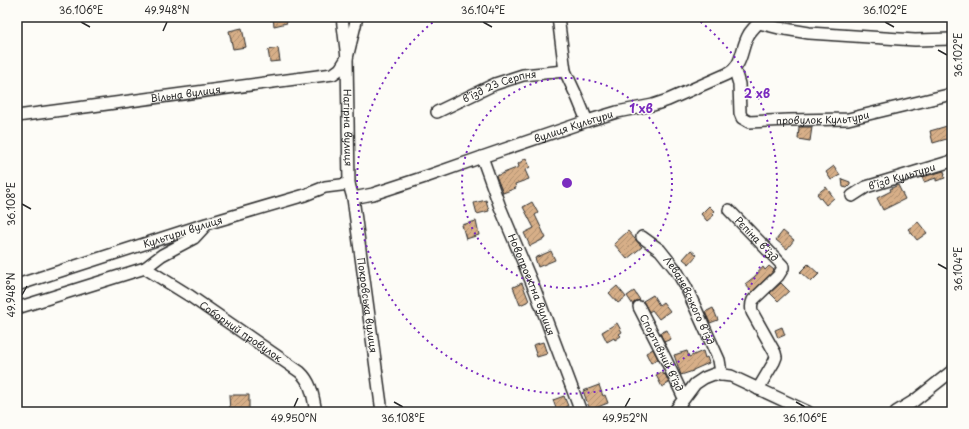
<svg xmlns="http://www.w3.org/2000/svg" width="969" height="429" font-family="'Playpen Sans',sans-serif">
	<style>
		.building { fill: url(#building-hatch); stroke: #2b2b2b }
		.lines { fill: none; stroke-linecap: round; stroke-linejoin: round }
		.minor-casing { stroke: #2b2b2b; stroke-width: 14 }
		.minor { stroke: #fdfcf7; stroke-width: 11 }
		.ticks { fill: none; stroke: #2b2b2b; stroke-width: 1.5 }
		.ring { fill: none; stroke: #7b2cbf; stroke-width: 2; stroke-dasharray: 2 4 }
		.labels { text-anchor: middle; stroke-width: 3; stroke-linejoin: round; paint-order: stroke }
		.street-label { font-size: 10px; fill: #2b2b2b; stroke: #fdfcf7 }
		.centre { fill: #7b2cbf; stroke: #fdfcf7; stroke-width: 2 }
		.ring-label { font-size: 12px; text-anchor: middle; font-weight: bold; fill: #7b2cbf; stroke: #fdfcf7; stroke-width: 3; stroke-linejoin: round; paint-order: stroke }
		.neatline { fill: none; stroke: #2b2b2b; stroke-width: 1.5 }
		.ticks-label { font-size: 10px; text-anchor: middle; fill: #2b2b2b }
	</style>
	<defs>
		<pattern id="building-hatch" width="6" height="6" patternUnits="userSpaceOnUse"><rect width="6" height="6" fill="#d7af88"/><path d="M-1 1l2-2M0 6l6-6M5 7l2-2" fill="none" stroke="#af8f6f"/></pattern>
	</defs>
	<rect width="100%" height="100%" fill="#fdfcf7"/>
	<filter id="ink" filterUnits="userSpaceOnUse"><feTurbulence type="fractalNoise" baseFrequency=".025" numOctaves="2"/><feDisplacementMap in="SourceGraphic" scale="8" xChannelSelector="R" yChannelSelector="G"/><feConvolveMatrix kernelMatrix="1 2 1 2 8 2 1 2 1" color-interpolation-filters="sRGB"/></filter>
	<g filter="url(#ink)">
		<!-- building -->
		<path class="building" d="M273,17h12l2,6 -13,3z
			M242,28l4,19 -13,2 -4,-18z
			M278,48l2,13 -10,1 -2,-12z
			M947,126l3,12 -17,5 -3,-12z
			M799,127h13l-2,14 -12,-2z
			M526,158l4,9 -5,3 4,9 -14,5 1,4 -13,5 -7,-17 23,-9 -1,-3z
			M834,166l6,9 -9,5 -5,-8z
			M944,171l1,4 -1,1 1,2 -9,3v-3l-12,4 -2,-5z
			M842,179l8,3v3l-3,3 -4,-1z
			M898,185l7,14 -22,11 -6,-12 14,-7 -1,-2z
			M826,187l8,11 -8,7 -9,-11z
			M486,200l3,11 -12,3 -3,-11z
			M532,202l6,11 -3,2 11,23 -16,8 -6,-13 10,-5 -11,-21z
			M709,206l5,5 -2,2 2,2 -7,6 -6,-7z
			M476,221l3,14 -13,4 -4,-14z
			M918,222l9,11 -10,7 -9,-11z
			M628,231l14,16 -15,12 -13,-15z
			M783,231l11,9 -7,9 -11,-9z
			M691,250l6,5 -8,9 -6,-5z
			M551,251l4,9 -17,7 -3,-9z
			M808,264l11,10 -8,8 -11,-10z
			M769,266l5,4 -1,2 -21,20 -7,-8 9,-7 9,-10 2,3z
			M522,283l7,18 -9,4 -7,-18z
			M781,283l8,8 -11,10 -8,-8z
			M617,286l9,11 -8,6 -9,-10z
			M634,291l6,9 -4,1 -3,4 -6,-9z
			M653,295l6,10 4,-3 7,9 -11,8 -7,-9 -3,2 -6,-11z
			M713,308l5,12 -8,3 -5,-11z
			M617,323l5,9 -3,2 2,2 -6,4 -1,-2 -7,4 -5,-10z
			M782,327l3,8 -7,3 -3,-8z
			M667,330l4,9 -7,3 -4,-9z
			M543,342l4,12 -10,3 -4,-12z
			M653,349l5,10 -7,4 -5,-10z
			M687,351l2,6 14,-6 2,7 2,-1 2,6 -16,7v1l-12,4 -7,-20z
			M662,372l2,3 1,-1 4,9 -7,4 -6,-12z
			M599,385l4,11 2,-1 3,8 -18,7 -7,-19z
			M229,395h20v17h-19z
			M564,396l4,10 -11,5 -4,-11z"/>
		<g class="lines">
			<!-- minor casing -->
			<g class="minor-casing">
				<g id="minor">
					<path id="s1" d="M342,17l5,41 2,126 4,14 29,214"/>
					<path d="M558,17l7,54 13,28 9,22"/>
					<path d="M759,23l20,5 30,5 30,2 76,5 37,-1"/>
					<path id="s2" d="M734,70l2,4 3,10 1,29 2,5 7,4 40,-2 59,-1 104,-25"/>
					<path id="s3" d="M437,112l58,-28 28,-9 42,-4"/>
					<path id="s4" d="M17,116l316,-42 7,-5 7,-11 10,-41"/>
					<path id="s5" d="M482,157l18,50 35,83 46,122"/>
					<path id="s6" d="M852,196l14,-9 86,-26"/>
					<path id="s7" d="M353,198l20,-4 55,-18 54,-19 105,-36 30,-9 36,-7 15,-5 59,-26c17,-9 13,-25 22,-40 4,-6 10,-11 14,-17"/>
					<path id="s8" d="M729,210l54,56v2l-5,8 -25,24c-2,4 -2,7 -1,12l23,41 1,4 -2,5 -16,27"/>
					<path id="s9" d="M642,237l18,13 16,20 10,17 33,73 1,6 1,9"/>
					<path id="s10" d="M145,268l45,28 110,76c12,11 13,25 16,40"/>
					<path id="s11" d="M17,285l189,-61 99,-29 20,-8 24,-3"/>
					<path id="s12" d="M639,307l27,53 18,38"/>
					<path d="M17,308l128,-40 17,-13 32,-17 12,-13"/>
					<path d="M674,412l21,-28 9,-6 10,-4 17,2 77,36"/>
					<path d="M896,412l18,-11 38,-30"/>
				</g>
			</g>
			<!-- minor -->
			<use href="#minor" class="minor"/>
		</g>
	</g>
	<!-- ticks -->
	<path class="ticks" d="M81,22l9,5M483,22l9,5M885,22l9,5M163,31l4,-9M938,50l9,5M22,204l9,5M938,264l9,5M22,295l5,-9M394,402l9,5M796,402l9,5M294,407l4,-9M625,407l5,-9"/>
	<!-- distance rings -->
	<g class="ring">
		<circle cx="567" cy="183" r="105"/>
		<path d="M696 18A210 210 0 1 1 438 18"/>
	</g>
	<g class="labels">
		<!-- street labels -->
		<g class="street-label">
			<text dy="4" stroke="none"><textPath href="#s3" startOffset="68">в’їзд 23 Серпня</textPath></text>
			<text dy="4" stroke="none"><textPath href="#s4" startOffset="170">Вільна вулиця</textPath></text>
			<text dy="4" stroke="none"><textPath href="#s2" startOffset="131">провулок Культури</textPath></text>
			<text dy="4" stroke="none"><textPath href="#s7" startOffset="232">вулиця Культури</textPath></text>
			<text dy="4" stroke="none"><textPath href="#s1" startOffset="111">Нагірна вулиця</textPath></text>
			<text dy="4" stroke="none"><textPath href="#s6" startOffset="54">в’їзд Культури</textPath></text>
			<text dy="4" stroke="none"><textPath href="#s11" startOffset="174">Культури вулиця</textPath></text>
			<text dy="4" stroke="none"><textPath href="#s8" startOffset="40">Рєпіна в’їзд</textPath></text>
			<text dy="4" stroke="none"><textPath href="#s5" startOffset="137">Новопроектна вулиця</textPath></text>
			<text dy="4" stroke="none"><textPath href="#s9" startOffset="81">Леваневського в’їзд</textPath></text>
			<text dy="4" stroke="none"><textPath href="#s1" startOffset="290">Покровська вулиця</textPath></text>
			<text dy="4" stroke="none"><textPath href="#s10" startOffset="115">Соборний провулок</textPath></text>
			<text dy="4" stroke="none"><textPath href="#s12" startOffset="51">Спортивний в’їзд</textPath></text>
		</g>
	</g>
	<circle cx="567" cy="183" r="6" class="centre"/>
	<g class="ring-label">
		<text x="757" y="98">2 хв</text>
		<text x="641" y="113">1 хв</text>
	</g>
	<!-- margin -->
	<rect width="969" height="429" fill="none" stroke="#fdfcf7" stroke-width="44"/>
	<rect x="22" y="22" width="925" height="385" class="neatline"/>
	<g class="ticks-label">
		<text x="81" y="14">36.106°E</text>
		<text x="167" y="14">49.948°N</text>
		<text x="483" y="14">36.104°E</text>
		<text x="885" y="14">36.102°E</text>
		<text transform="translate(958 55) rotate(-90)" y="4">36.102°E</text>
		<text transform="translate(11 204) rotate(-90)" y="4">36.108°E</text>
		<text transform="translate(958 269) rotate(-90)" y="4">36.104°E</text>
		<text transform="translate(11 295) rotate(-90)" y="4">49.948°N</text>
		<text x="294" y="422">49.950°N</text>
		<text x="403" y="422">36.108°E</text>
		<text x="625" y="422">49.952°N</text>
		<text x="805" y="422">36.106°E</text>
	</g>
</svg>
